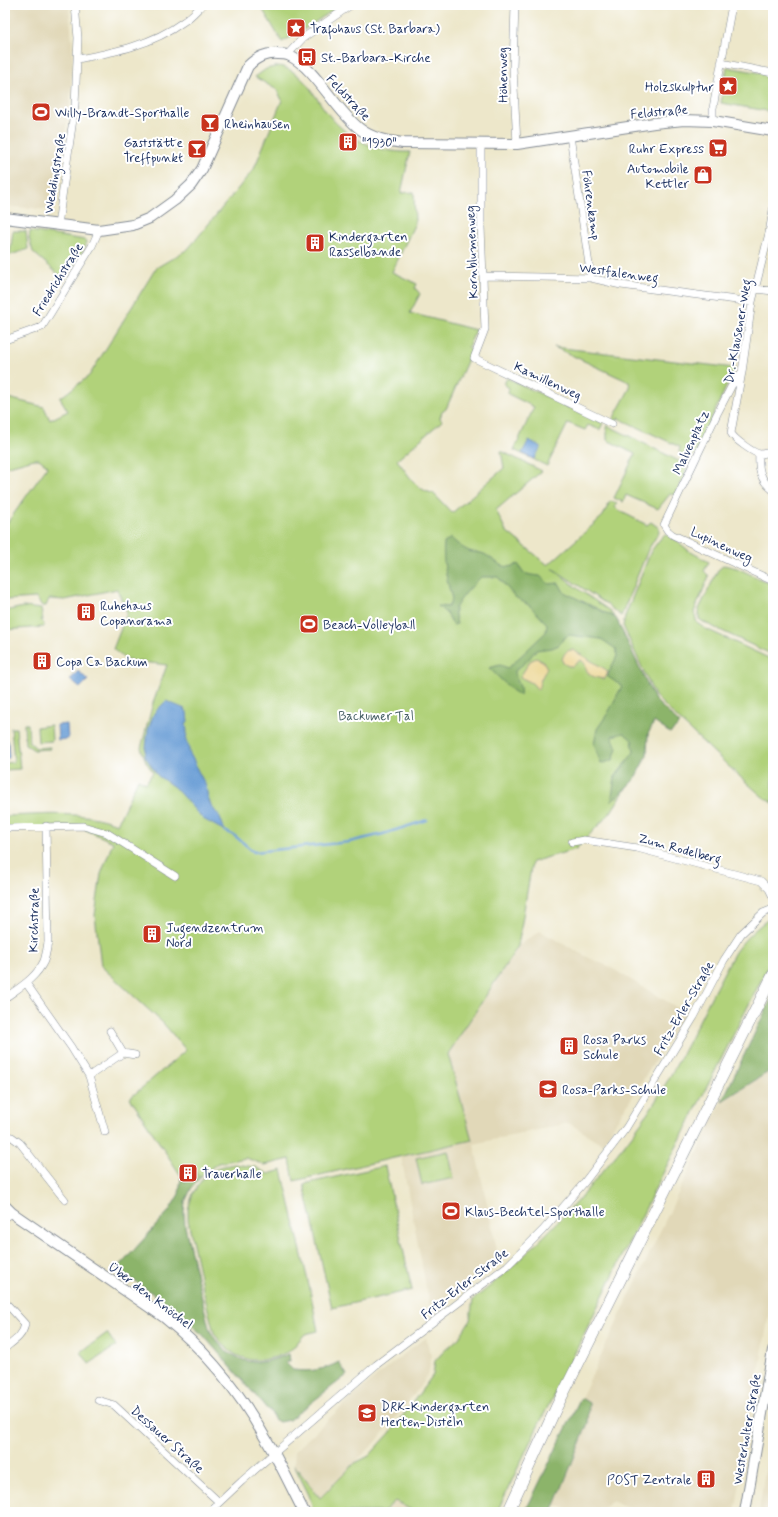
<svg xmlns="http://www.w3.org/2000/svg" width="778" height="1517" font-family="Mynerve,sans-serif">
	<style>
		.built { fill: #e1d8b8 }
		.green { fill: #b1d27a; stroke: #66806c }
		.forest { fill: #8cb46a; stroke: #547264 }
		.sand { fill: #eeda9e; stroke: #84847e }
		.water { fill: #699dd5; stroke: #42669a }
		.lines { fill: none; stroke-linecap: round; stroke-linejoin: round }
		.stream { stroke: #699dd5; stroke-width: 2.5 }
		.street-casing { stroke: #848b94; stroke-width: 8 }
		.secondary-casing { stroke: #848b94; stroke-width: 12 }
		.primary-casing { stroke: #848b94; stroke-width: 12 }
		.street { stroke: #fff; stroke-width: 7 }
		.secondary { stroke: #fff; stroke-width: 10 }
		.primary { stroke: #fff; stroke-width: 11 }
		.labels { text-anchor: middle; stroke-width: 4; stroke-linejoin: round; paint-order: stroke }
		.poi-label { font-size: 13px; fill: #1b2f5e; stroke: #fff; text-anchor: start }
		.street-label { font-size: 13px; fill: #1b2f5e; stroke: #fff }
		.park-label { font-size: 13px; fill: #486066; stroke: #fff }
	</style>
	<rect width="100%" height="100%" fill="#fff"/>
	<filter id="ink" filterUnits="userSpaceOnUse"><feTurbulence type="fractalNoise" baseFrequency=".025" numOctaves="2"/><feDisplacementMap in="SourceGraphic" scale="8" xChannelSelector="R" yChannelSelector="G"/><feConvolveMatrix kernelMatrix="1 2 1 2 8 2 1 2 1" color-interpolation-filters="sRGB"/></filter>
	<filter id="wash" filterUnits="userSpaceOnUse"><feTurbulence type="fractalNoise" baseFrequency=".012" numOctaves="4" result="noise"/><feDisplacementMap in="SourceGraphic" scale="16" xChannelSelector="R" yChannelSelector="G"/><feGaussianBlur stdDeviation="0.9" result="paint"/><feColorMatrix in="noise" values="0 0 0 0 0 0 0 0 0 0 0 0 0 0 0 0 0 1.4 0 .05"/><feComposite in="paint" operator="in"/></filter>
	<g filter="url(#wash)">
		<rect width="100%" height="100%" fill="#ede7ca"/>
		<!-- built -->
		<path class="built" d="M5,5h64l4,49 -3,50 -17,106 -48,-4z
			M540,931l51,28 17,7 78,47 -84,131 -33,-21 -95,21 23,106 3,8 -69,54 -30,-156 71,-16 -24,-86 70,-108z
			M773,1069v221l-38,222h-96l-27,-11 -14,11h-23l-20,-7 33,-82 1,-20 -8,-5 141,-297z
			M426,1338l5,18 -2,15 -6,12 -48,60 -56,55 -25,-33 1,-14 59,-56 56,-46z
			M773,1415v97h-14z
			M394,1500l21,12h-32z"/>
		<!-- green -->
		<path class="green" d="M260,5h81l-41,27 -18,10z
			M279,66c23,5 33,26 46,44 20,28 51,43 85,42l-9,41 13,-1 1,31 -23,49 25,12 -2,4 5,6 -10,19 66,17 -8,17 4,3 -26,59 -4,3 -2,6 2,3 -45,39c10,12 19,31 36,33l19,20 52,-45 -3,-17 41,20 -46,39 10,21 42,34 55,-49 7,-15 7,3 -2,3 3,3 29,15 4,-3 8,6v4l-11,18 -27,66 -16,-13 -53,-35 29,23 29,20 8,11 30,112 -3,24 -34,54 -35,37 -44,13 -14,84 -70,108 24,86 -178,41 -4,-22 -25,6 -19,-7 -28,5 -17,13 -4,-4 -12,10 -55,-84 56,-48 -23,-27 -62,-57 -6,-51 6,-41 12,-32 -27,-12 -3,-4 -78,2v-12c37,-1 76,-6 112,8l21,-45 8,4 7,-11 -7,-10 -5,-14 12,-45 14,-38 -41,-5 -13,-11 14,-36 -10,-24 -52,11 -16,-1 -3,7h-4l-6,-8 -31,2v-74l43,-60 -9,-7h-5l-29,8v-68l3,-1 36,9 6,13 18,-9 -8,-13 29,-22 67,-108 32,-19 66,-80 28,-69 -5,-10 -22,-13 11,-8z
			M727,67l46,8v37l-52,-9z
			M13,231h13l2,18 -23,8v-5l5,1z
			M30,231l55,9 1,2 -1,5 -20,33 -32,-28 -4,-14z
			M554,347l181,21 -39,84 -5,5 -9,-2 -3,-3 1,-5 -62,-29 -2,5 -4,-2 18,-33 -1,-6z
			M507,378l96,45 -3,7 -12,-5 -3,5 -17,-7 -21,43 -33,-16 20,-43 -26,-13 1,-6 -5,-4z
			M607,425l74,37 5,6v6l-11,21 -5,-1 -12,15 -32,-14 -3,7 -9,-4 21,-44 -28,-14z
			M665,534l10,5 14,12 20,11 -5,9 5,5 -15,36 3,11 7,5 69,32v143l-10,-6 -25,-22 -64,-60 -19,-19 -32,-70 2,-10 26,-65 10,-13z
			M724,565l13,3 36,17v70l-68,-32 -6,-4v-10l19,-39z
			M23,607l18,2 2,11h-3l3,2 1,5 -39,3v-19z
			M24,724h4l1,18 7,6 14,-1v2l-16,1 -9,-6z
			M51,725l1,16 -14,1 -1,-15z
			M11,728h5l4,41 -15,1v-7l9,-1z
			M773,916v41l-116,228 -90,184 -34,67 -36,76h-82l-20,-11 -12,11h-69l-5,-17 -15,-30 26,33 35,-35 14,-7 21,-23 43,-58 2,-14 9,-10 15,-13 11,-18 3,-20c50,-40 94,-85 135,-135 19,-23 38,-47 53,-73 27,-45 48,-94 74,-140 11,-15 22,-25 38,-36z
			M448,1151l6,27 -32,7 -6,-27z
			M234,1164l21,3 13,7 14,-4 28,120 8,41 -13,3 -15,17 -14,6 -13,3h-12l-15,-5 -15,-12 -7,-10 -12,-47 -14,-66v-11l5,-16 10,-15 16,-11z
			M385,1166l27,124 -80,18 -28,-124z
			M107,1333l9,13 -27,18 -8,-12z"/>
		<!-- forest -->
		<path class="forest" d="M451,538c5,5 11,10 18,13 5,2 11,1 15,3 12,6 19,18 34,10l6,9 7,2 9,1 9,8 10,-1 5,9 52,26 2,4 37,78 25,24 -10,9 -16,-11 -6,12 -1,21 -13,25 -23,22 4,-25 19,-25 -2,-12 -8,-7 -12,3 5,12 -4,12 -12,4 -7,-20 3,-15 11,-16 14,-27 -14,-9v-3l9,-18 -1,-7 -15,-10 -32,-4 -6,4 -4,6 -7,3 -16,2 -8,10 -13,11c0,10 7,12 5,24l-7,-4 -24,-23 11,-3 8,3 38,-36 1,-8 -17,-18 -15,-9 -17,-20h-17c-7,7 -22,22 -26,32 -1,4 1,11 2,15l-4,1 -5,-10 -10,-9 10,1 4,-8c-5,-19 -10,-36 -8,-56z
			M773,995v74l-51,32z
			M197,1172l4,4 -10,13 -6,13 -1,10 1,14 24,102c8,19 30,36 52,34 10,-1 19,-5 28,-8l1,7h-4l1,3 6,6c17,2 31,0 46,-8l8,13 -58,45 -10,2 -5,-3 -4,-9h-2l-6,-7 -59,-68 -41,-35 -45,-31 52,-58 10,-17 2,-17 4,5z
			M581,1398l8,5 -1,20 -33,82 -4,7h-26z"/>
		<!-- sand -->
		<path class="sand" d="M573,650l32,19 3,3 -3,7c-8,-1 -16,-2 -19,-10 -1,-5 -1,-6 -5,-9l-2,1 -6,5h-5l-5,-3 -1,-3c2,-7 4,-10 11,-10z
			M536,658l7,3 4,7 -6,11 -3,11 -6,-7 -12,-6 10,-16z"/>
		<!-- water -->
		<path class="water" d="M529,440l12,7 -7,12 -12,-6z
			M78,671l10,9 -8,8 -10,-8z
			M166,701l19,8 2,3 1,9 -2,3 1,8 -1,9 3,5v6l5,9 3,8 9,17 2,12 4,9 8,10 5,14 -22,-12 -29,-32 -16,-11 -13,-20 3,-26 6,-17z
			M67,724l1,15 -10,1 -1,-15z
			M5,740h3l1,18 -4,1z"/>
		<g class="lines">
			<!-- stream -->
			<path class="stream" d="M225,831l10,5 19,16 95,-10 34,-8 44,-14"/>
		</g>
	</g>
	<g filter="url(#ink)">
		<g class="lines">
			<!-- street casing -->
			<g class="street-casing">
				<path id="street" d="M515,5l-2,63 4,76
					M288,54l15,-16 48,-33
					M78,59c37,-7 74,-14 105,-37 7,-4 13,-11 19,-17
					M721,63l52,10
					M713,121v-13l19,-103
					M570,136l21,142
					M481,143v84l4,102 -11,29 138,66
					M773,210l-4,23 -17,69 -10,70 -11,61c3,6 22,20 29,21 4,0 9,-2 13,-2
					M58,225l17,-120 3,-67 -3,-33
					M483,276l108,2 30,7 131,17
					M755,289l18,2
					M5,340l37,-13 50,-81 7,-16
					M742,372l-10,13 -15,29 -53,111 4,6 5,4 100,46
					M759,454c-1,15 1,26 14,36
					M5,828l78,-2 24,7 68,43
					M572,842l12,-2 53,8 124,33 8,8 4,8
					M26,983l45,64 18,29 16,56
					M5,998c15,-11 31,-20 39,-37 2,-6 3,-13 4,-19l-2,-116
					M110,1031l13,22
					M89,1076l34,-23 12,2
					M5,1135l7,2 8,6 45,57
					M5,1217l7,-4
					M5,1302l20,22c-2,12 -11,17 -20,24
					M98,1400l16,5 105,97
					M209,1512l33,-31 134,-116 131,-99 36,-36 40,-46 43,-56 68,-111 30,-57 17,-26 22,-21 10,-4"/>
			</g>
			<!-- secondary casing -->
			<g class="secondary-casing">
				<path id="secondary" d="M5,218l94,12 34,-5 17,-7 25,-18 16,-15 11,-16 46,-103c9,-9 17,-13 30,-12 4,0 8,0 12,2 26,13 45,54 70,73 13,10 28,12 43,14l114,1 137,-21 30,-3 29,1 60,10
					M5,1206l7,7 152,104c40,32 75,74 100,119 15,24 27,51 40,76
					M745,1512l28,-162"/>
			</g>
			<!-- primary casing -->
			<g class="primary-casing">
				<path id="primary" d="M508,1512l48,-104 217,-433"/>
			</g>
			<!-- street -->
			<use href="#street" class="street"/>
			<!-- secondary -->
			<use href="#secondary" class="secondary"/>
			<!-- primary -->
			<use href="#primary" class="primary"/>
		</g>
	</g>
	<!-- icons -->
	<defs>
		<g id="sight-square" transform="scale(1)"><rect x="-9" y="-9" width="18" height="18" rx="4" fill="#c8321e" stroke="#fff"/><path d="M0-6L1.8-2.2L6-1.7L2.9 1.2L3.7 5.4L0 3.3L-3.7 5.4L-2.9 1.2L-6-1.7L-1.8-2.2Z" fill="#fff"/></g>
		<g id="bus-square" transform="scale(1)"><rect x="-9" y="-9" width="18" height="18" rx="4" fill="#c8321e" stroke="#fff"/><path d="M-5-6H5V4H4V6H2V4H-2V6H-4V4H-5ZM-3.5-4V0h7V-4ZM-3.5 1.2v1.5H-2V1.2ZM2 1.2v1.5H3.5V1.2Z" fill="#fff"/></g>
		<g id="stadium-square" transform="scale(1)"><rect x="-9" y="-9" width="18" height="18" rx="4" fill="#c8321e" stroke="#fff"/><path d="M0-5a6.5 5 0 1 0 0 10a6.5 5 0 1 0 0-10ZM-3.5-1.8h7v3.6h-7Z" fill="#fff"/></g>
		<g id="bar-square" transform="scale(1)"><rect x="-9" y="-9" width="18" height="18" rx="4" fill="#c8321e" stroke="#fff"/><path d="M-6-5H6L.8 .8V4.5H3.5V6h-7V4.5H-.8V.8Z" fill="#fff"/></g>
		<g id="building-square" transform="scale(1)"><rect x="-9" y="-9" width="18" height="18" rx="4" fill="#c8321e" stroke="#fff"/><path d="M-4-6H4V6H1V3H-1V6H-4ZM-2.5-4.3h1.7v1.8h-1.7ZM.8-4.3h1.7v1.8H.8ZM-2.5-1h1.7V.8h-1.7ZM.8-1h1.7V.8H.8Z" fill="#fff"/></g>
		<g id="supermarket-square" transform="scale(1)"><rect x="-9" y="-9" width="18" height="18" rx="4" fill="#c8321e" stroke="#fff"/><path d="M-6-5.5h2.5l.6 2H6L4.5 2H-2.5L-4.4-4H-6ZM-1.5 3.2a1.3 1.3 0 1 0 .1 0ZM3 3.2a1.3 1.3 0 1 0 .1 0Z" fill="#fff"/></g>
		<g id="shop-square" transform="scale(1)"><rect x="-9" y="-9" width="18" height="18" rx="4" fill="#c8321e" stroke="#fff"/><path d="M-5-2.5h2.3a2.7 3.5 0 0 1 5.4 0H5L5.5 6h-11ZM-1.5-2.5h3a1.5 2.3 0 0 0-3 0Z" fill="#fff"/></g>
		<g id="school-square" transform="scale(1)"><rect x="-9" y="-9" width="18" height="18" rx="4" fill="#c8321e" stroke="#fff"/><path d="M0-5L7-2L0 1L-7-2ZM-4 1L0 2.5L4 1V4Q0 6-4 4Z" fill="#fff"/></g>
	</defs>
	<g fill-rule="evenodd">
		<use href="#sight-square" x="296" y="28"/>
		<use href="#bus-square" x="307" y="57"/>
		<use href="#sight-square" x="728" y="86"/>
		<use href="#stadium-square" x="41" y="112"/>
		<use href="#bar-square" x="210" y="123"/>
		<use href="#building-square" x="348" y="142"/>
		<use href="#supermarket-square" x="718" y="148"/>
		<use href="#bar-square" x="197" y="149"/>
		<use href="#shop-square" x="703" y="175"/>
		<use href="#building-square" x="315" y="243"/>
		<use href="#building-square" x="86" y="612"/>
		<use href="#stadium-square" x="309" y="624"/>
		<use href="#building-square" x="42" y="661"/>
		<use href="#building-square" x="152" y="934"/>
		<use href="#building-square" x="569" y="1046"/>
		<use href="#school-square" x="548" y="1089"/>
		<use href="#building-square" x="188" y="1173"/>
		<use href="#stadium-square" x="451" y="1211"/>
		<use href="#school-square" x="367" y="1413"/>
		<use href="#building-square" x="706" y="1479"/>
	</g>
	<g class="labels">
		<!-- poi labels -->
		<g class="poi-label">
			<text x="310" y="33">Trafohaus (St. Barbara)</text>
			<text x="321" y="62">St.-Barbara-Kirche</text>
			<text x="714" y="91" text-anchor="end">Holzskulptur</text>
			<text x="55" y="117">Willy-Brandt-Sporthalle</text>
			<text x="224" y="128">Rheinhausen</text>
			<text x="183" y="147" text-anchor="end">Gaststätte<tspan x="183" dy="15">Treffpunkt</tspan></text>
			<text x="362" y="147">"1930"</text>
			<text x="704" y="153" text-anchor="end">Ruhr Express</text>
			<text x="689" y="173" text-anchor="end">Automobile<tspan x="689" dy="15">Kettler</tspan></text>
			<text x="329" y="241">Kindergarten<tspan x="329" dy="15">Rasselbande</tspan></text>
			<text x="100" y="610">Ruhehaus<tspan x="100" dy="15">Copanorama</tspan></text>
			<text x="323" y="629">Beach-Volleyball</text>
			<text x="56" y="666">Copa Ca Backum</text>
			<text x="166" y="932">Jugendzentrum<tspan x="166" dy="15">Nord</tspan></text>
			<text x="583" y="1044">Rosa Parks<tspan x="583" dy="15">Schule</tspan></text>
			<text x="562" y="1094">Rosa-Parks-Schule</text>
			<text x="202" y="1178">Trauerhalle</text>
			<text x="465" y="1216">Klaus-Bechtel-Sporthalle</text>
			<text x="381" y="1411">DRK-Kindergarten<tspan x="381" dy="15">Herten-Disteln</tspan></text>
			<text x="692" y="1484" text-anchor="end">POST Zentrale</text>
		</g>
		<!-- street labels -->
		<g class="street-label">
			<text transform="translate(502 75) rotate(-91)" y="5">Höhenweg</text>
			<text transform="translate(349 97) rotate(47)" y="5">Feldstraße</text>
			<text transform="translate(659 111) rotate(-5)" y="5">Feldstraße</text>
			<text transform="translate(54 173) rotate(-81)" y="5">Weddingstraße</text>
			<text transform="translate(592 205) rotate(82)" y="5">Föhrenkamp</text>
			<text transform="translate(471 252) rotate(-92)" y="5">Kornblumenweg</text>
			<text transform="translate(619 272) rotate(8)" y="5">Westfalenweg</text>
			<text transform="translate(57 279) rotate(-58)" y="5">Friedrichstraße</text>
			<text transform="translate(737 331) rotate(-80)" y="5">Dr.-Klausener-Weg</text>
			<text transform="translate(548 380) rotate(25)" y="5">Kamillenweg</text>
			<text transform="translate(690 442) rotate(-65)" y="5">Malvenplatz</text>
			<text transform="translate(722 544) rotate(25)" y="5">Lupinenweg</text>
			<text transform="translate(680 848) rotate(15)" y="5">Zum Rodelberg</text>
			<text transform="translate(33 920) rotate(-89)" y="5">Kirchstraße</text>
			<text transform="translate(683 1008) rotate(-60)" y="5">Fritz-Erler-Straße</text>
			<text transform="translate(464 1283) rotate(-38)" y="5">Fritz-Erler-Straße</text>
			<text transform="translate(151 1295) rotate(37)" y="5">Über den Knöchel</text>
			<text transform="translate(746 1429) rotate(-80)" y="5">Westerholter Straße</text>
			<text transform="translate(168 1439) rotate(42)" y="5">Dessauer Straße</text>
		</g>
		<!-- park labels -->
		<g class="park-label">
			<text x="376" y="720">Backumer Tal</text>
		</g>
	</g>
	<!-- margin -->
	<rect width="778" height="1517" fill="none" stroke="#fff" stroke-width="20"/>
</svg>
